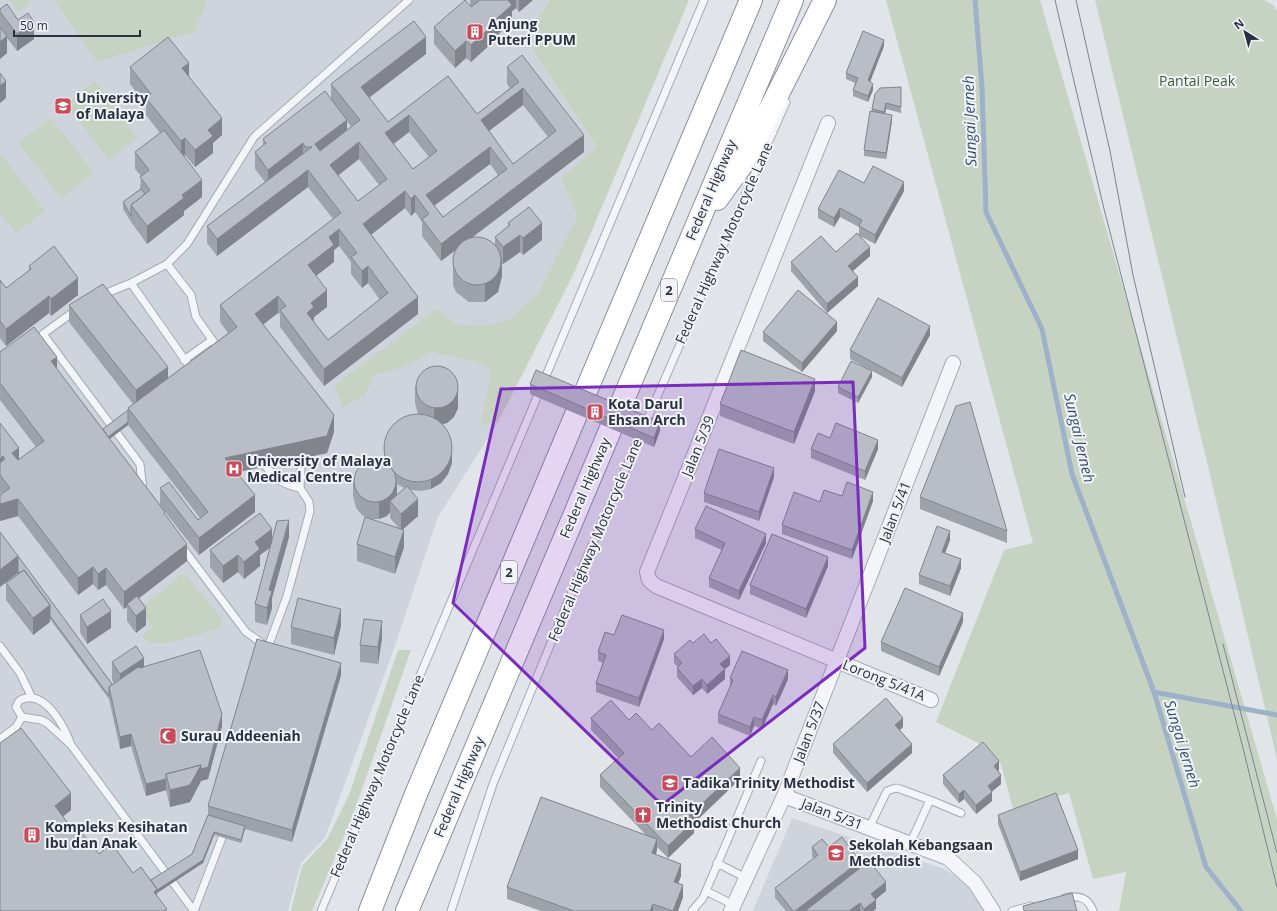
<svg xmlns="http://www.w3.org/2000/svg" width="1277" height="911" font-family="'Open Sans',sans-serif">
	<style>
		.built { fill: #cfd3db }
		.green { fill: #c6d3c2 }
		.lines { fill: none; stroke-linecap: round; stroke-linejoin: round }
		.stream { stroke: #9db1c8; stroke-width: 5 }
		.lane-casing { stroke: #a6abb3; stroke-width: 9 }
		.street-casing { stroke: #a6abb3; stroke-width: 16 }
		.highway-casing { stroke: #89919f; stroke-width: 24 }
		.lane { stroke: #f4f5f8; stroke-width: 7 }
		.street { stroke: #f4f5f8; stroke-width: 14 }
		.highway { stroke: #fff; stroke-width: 22 }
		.tram { stroke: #7b8392; stroke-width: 1 }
		.wall { fill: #9ea3aa; fill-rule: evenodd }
		.shaded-wall { fill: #81848b }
		.building { fill: #b8bdc6; stroke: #81848b; fill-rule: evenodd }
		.marked { fill: #7b2cbf; fill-opacity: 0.2; stroke: #7b2cbf; stroke-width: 3; stroke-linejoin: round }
		.labels { text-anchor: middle; stroke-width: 4; stroke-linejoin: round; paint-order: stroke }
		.shield { fill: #f1f3f7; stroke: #666b77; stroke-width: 1 }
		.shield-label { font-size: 13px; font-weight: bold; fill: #2a3140 }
		.poi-label { font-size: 14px; font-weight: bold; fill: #2a3140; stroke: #f1f3f7; text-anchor: start }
		.park-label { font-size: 14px; fill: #3d5c38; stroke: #f1f3f7 }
		.street-label { font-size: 14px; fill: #2a3140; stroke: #f1f3f7 }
		.water-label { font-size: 15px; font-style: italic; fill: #354f73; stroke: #f1f3f7 }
	</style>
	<rect width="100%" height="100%" fill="#e1e4e9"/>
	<!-- built -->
	<path class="built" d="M0,0h550l-17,25v26l64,96 -10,68 -89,207 -60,95 -44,131 -69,190 -24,25 -13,48h-288z
		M792,818l152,51 23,14 21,28h-235z"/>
	<!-- green -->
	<path class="green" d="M9,0h19l2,3 -12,9z
		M54,0h153l-12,31 -98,31z
		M550,0h139l-115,273 -76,149 -18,3 10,-43 -1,-14 -15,-7 -42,-9 -29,15 -30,8 -8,20 -22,12 -9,-21 102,-77 22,16 26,1 25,-6 29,-27 40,-77 -17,-38 36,-31 -64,-96v-26z
		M886,0h154l237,819v92h-158l7,-39 -33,7 -24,-86 -56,16 -12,-45 -19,-19 -46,-23 68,-172 29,-7z
		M1095,0h169l9,5 4,6v748l-74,-314z
		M95,81l43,57 -29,22 -43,-56z
		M51,118l43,55 -33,25 -43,-55z
		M2,155l43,56 -29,22 -16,-20v-56z
		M184,573l37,45 1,6 -2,4 -52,15h-19l-7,-7 11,-9 -15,-18z
		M398,650h13l-60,170 -39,91h-21l11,-45 25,-27 22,-44z"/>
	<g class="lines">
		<!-- stream -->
		<path class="stream" d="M975,0l7,87 4,125 56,117 30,145 82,218 52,175 35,44
			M1154,692l123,23"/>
		<!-- lane casing -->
		<g class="lane-casing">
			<path id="lane" d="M167,264l24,31 5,22 24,34
				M131,283l61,87
				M102,295l29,-12 36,-19 20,-20 67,-107 155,-137
				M76,310l-33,24 97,130 3,27
				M184,360l28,-20
				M260,459c13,17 19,25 40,29l1,-22 -4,-15
				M182,547l64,85 17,12
				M0,646l20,27 12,25
				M270,650l-2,-3 19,-51 23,-85 -1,-9 -9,-14
				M0,739l16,-12 6,-10
				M71,745c-6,-17 -23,-50 -44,-47 -7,1 -9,3 -11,9l6,10 19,3 6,3 24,22 123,166
				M930,800l31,13
				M869,828l18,-37 9,-3 4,1 30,11 -20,44
				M717,863l29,15
				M706,891l28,14
				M1065,898c13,-3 23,-1 28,13
				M194,911l31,-81
				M321,911l383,-911
				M451,911l42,-127 83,-202 210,-480
				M692,911l11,-13 58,-137
				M1012,911l19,-5"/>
		</g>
		<!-- street casing -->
		<g class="street-casing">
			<path id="street" d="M828,123l-181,449 2,8 7,6 275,114
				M784,796l164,62 27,25 18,28
				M731,911l53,-115 169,-433"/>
		</g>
		<!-- highway casing -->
		<g class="highway-casing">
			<path id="highway" d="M717,199l26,-36 82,-163
				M370,911l46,-117 335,-794
				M407,911l385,-911"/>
		</g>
		<!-- lane -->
		<use href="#lane" class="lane"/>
		<!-- street -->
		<use href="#street" class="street"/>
		<!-- highway -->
		<use href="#highway" class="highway"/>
		<!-- tram -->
		<path class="tram" d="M1055,0l49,209 139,539 34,139
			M1076,0l34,151 23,124 52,222
			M1223,644l54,209"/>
	</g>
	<!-- wall -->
	<path class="wall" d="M470,0h63l-14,12 -3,-4 -4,3v11l-18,16v3l-23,21 -5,-4 -11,10 -21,-24v-17l36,-21z
		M0,9l18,11 16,19 -17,12 -10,-13v15l-7,6z
		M884,46l-14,36 3,8 -5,12 -15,-6v-6l2,-7 -9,-4v-6z
		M426,54l-57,43 19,25 60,-46 29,38 33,-26 -3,-4v-17l77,85 -111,85 22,7v-7l13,-11v-3l34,17 -19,15 -3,-3 -17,12 -1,-1v13l-4,16 -13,10h-16l-13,-10 -3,-7v-17l2,-17 -14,10 -19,-25v-14l-7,-10 -4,4 -6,-8 -34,27 47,79 -94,72 -44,-59v-13l-2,-1 -15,11 71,108 -7,21 -90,19 18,40 -56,43 -34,-43v4l22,45 -48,37 7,27 -10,8 -9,-12v-14l-3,2 -18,-24 -8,5 -5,-6 -15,11 -60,-79 -18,5v-26l1,-1 -1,-2v-69l19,37 17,-13 -36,-47v-48l57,17 46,60 25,-19v-2l5,-4 -64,-82v-17l99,73 60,-45 -8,-11v-17l113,-86 -25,-32 -91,69 -10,-13v-17l58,-44 -10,-13v-17l8,-6v-7l68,-39v-16zM523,105l25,32 -35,27 -24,-33zM347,121l4,6 -4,3zM409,132l20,25 -16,12 -19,-25zM359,159l20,26 -21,16 -20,-26zM490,164l8,11 -55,42 -9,-11zM339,246l12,16v12l11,14 6,-5 12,17 -52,40 -14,-18v-5l13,-10 -11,-31 18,-14v-12zM128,425l72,93 -2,2 -38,-32v17l-50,-66z
		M130,67l59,10 33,58 -9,8v10l-18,14 -10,-12 -1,1 18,41 -18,14v4l-37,29 -16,-22 -8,-13v-7l17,-13 1,-13 -6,-7v-17l25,-19 -14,-18v-10l-16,-21z
		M901,87v26l-15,-4 -1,5 7,7 -6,38 -22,-3v-6l8,-41z
		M864,183l40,8 -29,53 -15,-8 10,20 -17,15 5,15 -31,27 -36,-42v-9l45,-10 23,-17v-8l-19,-10 -6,10 -16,-9v-9z
		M29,266l49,29 -27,21 -2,-3 -43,33 -6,-8v-58l6,8 23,-17z
		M837,331l-35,41 -39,-31v-9z
		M930,335l-28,52 -52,-28v-9z
		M872,377l-14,26 -20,-10v-6z
		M530,384l130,47 -6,16 -124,-53z
		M415,386l43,22 -4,9 -7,6 -4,1 9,39 -4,11 -7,9 -10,6 -11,2 -10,-1 8,26 -15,13 1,18 -9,27 -38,-13v-17l12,-25 -7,-4 -6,-7 -3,-12v-17l32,-17 -1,-16 34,-32 -3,-11zM397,483l1,2 7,3 -8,7zM390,512v6l9,10 -29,-9h9l8,-3z
		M815,391l-21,53 -74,-28v-12z
		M830,438l48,11 -13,31 -54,-22v-9z
		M774,477l-15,44 -55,-19v-9z
		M920,497l87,34v12l-87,-34z
		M873,501l-21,58 -70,-25v-9l38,-23z
		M695,529l71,14 -27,57 -30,-13v-9l13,-28 -27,-12z
		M0,532l112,152 2,-1 -2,-3v-18l32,5 78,59 -14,53 -7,2 -11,21 -20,5 -4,-17 -20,6 -15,-50 -11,3 -11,-50 -59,-80v3l-17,13 -27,-35v-17l12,-9 -1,-1 -17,14z
		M289,537l-17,61v10l-5,17 -12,-3v-18l15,-56 -10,7v11l-16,13 -6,-7 -15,11 -13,-16v-17l62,-9z
		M950,540l-5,13 16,15 -11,28 -31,-12v-9z
		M828,566l-22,52 -56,-24v-9z
		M80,615l31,13 -24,16 -7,-12z
		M963,622l-24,54 -58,-25v-9z
		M341,626l-7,29 -43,-11v-17z
		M614,635l50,4 -25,68 -43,-15v-9l7,-20 -5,-2v-9z
		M382,638l-4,26 -18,-2v-17z
		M693,643l37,22 -5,4v10l-18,15 -5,-6 -9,7 -16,-18v-9l1,-1 -4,-4v-9z
		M341,675l-49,167 -47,-13 -4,14 -27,-8 -11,28 -46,30v4l10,14h-167v-168l71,67 -8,6 10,14 26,24 34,19 18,7 41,-26 16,-39v-9z
		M730,678l58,1 -12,27 -3,-2 -11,25 -8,-3 -4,10 -32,-13v-9l12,-27z
		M591,718l61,12 39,27 49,22 -46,44v10l-26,25 -11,-11v3l-1,5 25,21 -3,8 5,13 -5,14h-137l-34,-12v-12l138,-53 -45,-47v-12l18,-17 -27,-28z
		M903,727l-3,3 12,23 -45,39 -34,-39v-9z
		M999,770l-1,1 3,13 -9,7v10l-16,13 -12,-15 -5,4 -16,-19v-9z
		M998,815l80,44 -58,22 -22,-57z
		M812,847h17l31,21 26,23 -10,8v10l-3,2h-87l-11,-13v-10l39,-29 -2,-3z"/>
	<!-- shaded-wall -->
	<path class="shaded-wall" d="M507,0h9v8l-4,3v11l-18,16v3l-23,21v-17l22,-23z
		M519,0h14l-14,12z
		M34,22v17l-17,12v-17z
		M7,36v17l-7,6v-17z
		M426,37v17l-65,50v-17z
		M884,40v6l-16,41v-7z
		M466,41v17l-11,10v-17z
		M189,63v17l-7,-12z
		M6,81v17l-6,5v-17z
		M873,84v6l-5,12v-6z
		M523,88v17l-42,32v-17z
		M886,103v6l-2,9v-6z
		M409,115v17l-24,18v-17z
		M892,115v6l-6,38v-6z
		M222,118v17l-9,8v10l-18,14v-17l13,-20z
		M347,120v17l-32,24v-17z
		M584,135v17l-143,109v-17z
		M185,138v17l-4,3v-17z
		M359,142v17l-29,23v-17z
		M303,143v17l-35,27v-17z
		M490,147v17l-63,47 -1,-16z
		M308,170v17l-91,69v-17z
		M202,180v17l-18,14v4l-37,29v-18l35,-31z
		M904,182v9l-29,53v-9z
		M405,191v17l-42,33v-17z
		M415,195v17l-4,4v-17z
		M840,208v9l-6,10v-9z
		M542,223v17l-19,15v-17z
		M339,229v17l-5,4v12l-26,20v-17l21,-28z
		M520,235v17l-17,12v-17z
		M870,247v9l-22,19v-9z
		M502,259v17l-4,16 -13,10v-17z
		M368,266v17l-6,5v-17z
		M858,277v9l-31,27v-9z
		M78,278v17l-27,21v-17z
		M327,290v17l-13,10v7l-7,-11 4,-10z
		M49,296v17l-43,33v-17z
		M278,296v17l-23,18v-17z
		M418,297v17l-94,72v-17z
		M837,322v9l-35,41v-9z
		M930,326v9l-28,52v-9z
		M57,357v17l-6,-13z
		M168,367v17l-32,23v-17z
		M872,371v6l-14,26v-6z
		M815,379v12l-21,53v-12z
		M458,391v17l-4,9 -7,6 -13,3v-17z
		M334,415v17l-7,21 -102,22v-17z
		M128,422v3l-27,20v-3z
		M660,422v9l-6,16v-9z
		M878,440v9l-13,31v-9z
		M452,443v20l-4,11 -7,9 -10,6v-9z
		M19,448v17l-7,-12z
		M3,456v17l-3,2v-16z
		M774,468v9l-15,44v-9z
		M397,482v17l-7,2v11l-3,4 -8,3v-17z
		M873,492v9l-21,58v-9z
		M255,495v17l-56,43v-17z
		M18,499v17l-18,5v-17z
		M418,499v17l-17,15v-17z
		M289,520v17l-17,61v10l-5,17v-17l2,-18z
		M272,529v17l-12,9v11l-16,13v-17l11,-20z
		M404,530v17l-9,27v-17z
		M950,531v9l-8,21v-9z
		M766,534v9l-27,57v-9z
		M187,544v17l-58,45 -2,-2v3l-3,2v-17z
		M238,555v17l-15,11v-17z
		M18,556v17l-18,14v-17z
		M828,557v9l-22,52v-9z
		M961,559v9l-11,28v-10z
		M93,567v17l-15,11v-17z
		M106,568v17l-8,5v-16z
		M50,605v17l-17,13v-17z
		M146,608v17l-10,8v-17z
		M341,609v17l-7,29v-17z
		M111,611v17l-24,16v-17z
		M963,613v9l-24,54v-9z
		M382,621v17l-4,26v-17z
		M664,630v9l-25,68v-9z
		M730,656v9l-10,8v-9z
		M144,658v17l-24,16v-17z
		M341,663v12l-49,167v-12z
		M725,669v10l-18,15v-9z
		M788,670v9l-12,27v-9z
		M702,679v9l-9,7v-9z
		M773,695v9l-11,25v-9z
		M222,714v12l-14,53 -7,2 -11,21 -20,5v-17z
		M754,717v9l-4,10v-9z
		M903,718v9l-8,7v-9z
		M131,734v12l-11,3v-12z
		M912,744v9l-45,39v-9z
		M999,761v9l-5,5v-9z
		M740,768v11l-46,44v10l-26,25v-12l21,-30z
		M1001,775v9l-13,11v-9z
		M166,779v11l-20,6v-12z
		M964,790v9l-5,4v-9z
		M992,792v9l-16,13v-9z
		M71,793v17l-16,13v-17z
		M245,826v3l-4,14v-3z
		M214,832v3l-11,28 -46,30v13l-3,-14z
		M657,839v11l-5,15v-12z
		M1078,850v9l-58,22v-9z
		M860,861v9l-54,41h-11z
		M681,864v12l-7,18v-12z
		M886,882v9l-15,12v-9z
		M683,885v12l-5,14h-5z
		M876,900v9l-3,2h-9v-2z
		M860,903v8h-11z
		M653,904v7h-3z"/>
	<!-- building -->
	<path class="building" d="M465,0l6,7 8,-6 -1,-1h30l4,5 -19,17 1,2 -23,21 -5,-4 -11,10 -21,-24z
		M7,4l11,16 10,-7 6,9 -17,12 -17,-22v-3z
		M414,21l12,16 -65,50 27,35 60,-46 29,38 42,-32 -12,-15 15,-12 62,80 -143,109 -19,-25 7,-5 -14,-19 -4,4 -6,-8 -42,33 55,73 -94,72 -44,-59 6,-4 -8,-10 -23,18 79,101 -7,21 -102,22 30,37 -56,43 -39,-50 9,-6 29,38 10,-8 -80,-104 109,-81 -17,-22 121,-92 -33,-43 -91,69 -10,-13 105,-79h-7l-2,-4 -35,27 -13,-18 11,-9 -3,-4 62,-48 22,29 -32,24 5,7 40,-31 -29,-36zM523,88l33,43 -43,33 -32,-44zM409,115l28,36 -24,18 -28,-36zM359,142l28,37 -29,22 -28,-36zM490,147l17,22 -64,48 -17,-22zM339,229l18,24 -6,4 11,14 6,-5 20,27 -60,47 -21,-27 7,-6 -3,-4 16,-13 -19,-25 26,-20 -5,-8z
		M0,27l7,9 -7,6z
		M863,31l21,9 -16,40 5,4 -5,12 -15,-6 5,-12 -12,-5z
		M168,37l21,26 -7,5 40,50 -14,12 5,6 -18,14 -10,-12 -4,3 -35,-43 5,-4 -21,-27z
		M0,73l6,8 -6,5z
		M901,87v20l-15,-4 -2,9 -12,-3 3,-15 5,-6z
		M870,111l22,4 -6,38 -22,-3z
		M164,130l38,50 -20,15 2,3 -37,28 -16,-21 19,-15 -10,-13 9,-7 -14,-18z
		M873,166l31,16 -29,53 -16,-9 3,-6 -22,-12 -6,10 -16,-9 21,-39 25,13z
		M141,189l4,5 -14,11v11l-8,-14z
		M529,207l13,16 -19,15 -3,-3 -17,12 -8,-10 15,-12 -2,-2z
		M857,233l13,14 -22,19 10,11 -31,27 -36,-42 30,-26 15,16z
		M453 261a24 24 0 1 1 48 0a24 24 0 1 1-48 0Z
		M54,246l24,32 -27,21 -2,-3 -43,33 -6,-8v-41l6,8 25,-19 -2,-3z
		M103,284l65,83 -32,23 -67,-85z
		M798,290l39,32 -35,41 -39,-31z
		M878,298l52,28 -28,52 -52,-28z
		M34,327l23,30 -6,4 114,151 -1,1 23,31 -63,48 -18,-24 -8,6 -5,-7 -15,11 -60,-79 -18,5v-9l10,-7 -10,-13v-12l5,-4 -2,-3 -3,3v-36l19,25 -7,5 6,7 26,-19 -44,-58v-31z
		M741,350l74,29 -21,53 -74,-28z
		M851,361l21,10 -14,26 -20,-10z
		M416 387a21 21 0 1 1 42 0a21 21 0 1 1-42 0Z
		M536,370l124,52 -6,16 -124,-54z
		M970,402l37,129 -87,-34 36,-91z
		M128,410v12l-20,15 -5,-8z
		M384 448a34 34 0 1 1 68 0a34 34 0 1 1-68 0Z
		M836,423l42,17 -13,31 -54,-22 7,-16 12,5z
		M719,449l55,19 -15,44 -55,-19z
		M354 481a21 21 0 1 1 42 0a21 21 0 1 1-42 0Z
		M847,482l26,10 -21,58 -70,-25 12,-33 26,10 4,-12 18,6z
		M407,486l11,13 -17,15 -11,-13z
		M706,506l60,28 -27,57 -30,-13 16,-35 -30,-14z
		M260,513l12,16 -17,13 5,7 -16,13 -6,-7 -15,11 -13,-16z
		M365,517l39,13 -9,27 -38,-13z
		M289,520l-20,70 3,1 -5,17 -12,-4 22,-83z
		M937,526l13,5 -8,21 19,7 -11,27 -31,-11z
		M0,532l18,24 -18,14z
		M772,534l56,23 -22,52 -56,-24z
		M18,556l94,128 -3,3v9l-59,-80v-11l-26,-35 -5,3 -1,-1z
		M24,570l26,35 -17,13 -27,-35z
		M905,588l58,25 -24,54 -58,-25z
		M137,596l9,12 -10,8 -9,-12z
		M298,598l43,11 -7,29 -43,-11z
		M103,599l8,12 -24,16 -7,-12z
		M622,615l42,15 -25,68 -43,-15 10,-28 -8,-3 7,-20 9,3z
		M364,619l18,2 -4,26 -18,-2z
		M704,634l7,9 5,-4 14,17 -10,8 5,5 -18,16 -5,-6 -9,7 -16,-18 5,-5 -8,-9 16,-14 3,3z
		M257,639l84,24 -49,167 -84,-24z
		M136,646l8,12 -24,16 -8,-12z
		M200,650l22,64 -14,53 -7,2v-4l-35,9v5l-20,5 -15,-50 -11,3 -11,-50 29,-20 2,1z
		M742,651l46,19 -12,27 -3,-2 -11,25 -8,-3 -4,10 -32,-13 15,-34 -3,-2z
		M886,698l17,20 -8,7 17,19 -45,39 -34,-39z
		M611,700l18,20 7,-7 16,17 7,-7 32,34 21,-20 28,31 -51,48 5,5 -26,25 -68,-71 24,-22 -33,-35z
		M21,728l50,65 -16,13 18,24 4,-3 22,27 13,-10 21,29 8,-6 16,22 -3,3 13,17 -3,2h-164v-168z
		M983,742l16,19 -5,5 7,9 -13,11 4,6 -16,13 -12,-15 -5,4 -16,-19z
		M201,765l-11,20 -20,5 -4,-16z
		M1056,793l22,57 -58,22 -22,-57z
		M541,797l116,42 -5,14 29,11 -7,18 9,3 -10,26 -20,-7 -3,7h-76l-67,-24z
		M208,815l37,11 -4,14 -27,-8 -11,28 -46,30v-1l-6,-9 41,-26z
		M842,837l18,24 -65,50h-2l-18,-23 43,-33 -6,-8 10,-8 7,8z
		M869,861l17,21 -15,12 5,6 -12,9 -4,-6 -11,8h-44z
		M1072,893l5,18h-53l-1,-5z"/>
	<!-- marked area -->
	<path class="marked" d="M853,382l12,266 -203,157 -209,-202 48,-214z"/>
	<!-- icons -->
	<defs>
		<g id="building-square" transform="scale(0.9)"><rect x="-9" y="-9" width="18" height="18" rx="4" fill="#c94b5a" stroke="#f1f3f7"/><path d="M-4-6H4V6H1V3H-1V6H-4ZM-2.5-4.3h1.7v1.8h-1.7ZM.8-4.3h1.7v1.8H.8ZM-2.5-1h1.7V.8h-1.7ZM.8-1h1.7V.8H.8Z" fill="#fff"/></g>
		<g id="university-square" transform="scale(0.9)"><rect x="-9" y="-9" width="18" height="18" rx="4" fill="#c94b5a" stroke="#f1f3f7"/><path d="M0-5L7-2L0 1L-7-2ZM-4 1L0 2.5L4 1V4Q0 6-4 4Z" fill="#fff"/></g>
		<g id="hospital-square" transform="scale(0.9)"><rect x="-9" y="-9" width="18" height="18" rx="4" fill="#c94b5a" stroke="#f1f3f7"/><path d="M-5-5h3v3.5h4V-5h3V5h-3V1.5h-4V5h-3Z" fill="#fff"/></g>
		<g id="mosque-square" transform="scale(0.9)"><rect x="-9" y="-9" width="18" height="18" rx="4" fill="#c94b5a" stroke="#f1f3f7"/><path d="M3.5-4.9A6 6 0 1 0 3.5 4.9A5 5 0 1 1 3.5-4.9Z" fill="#fff"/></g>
		<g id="school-square" transform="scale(0.9)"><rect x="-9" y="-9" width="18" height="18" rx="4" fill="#c94b5a" stroke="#f1f3f7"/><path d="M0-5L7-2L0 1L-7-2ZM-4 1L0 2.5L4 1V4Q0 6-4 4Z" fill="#fff"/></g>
		<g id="church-square" transform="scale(0.9)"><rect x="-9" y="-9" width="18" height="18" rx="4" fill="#c94b5a" stroke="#f1f3f7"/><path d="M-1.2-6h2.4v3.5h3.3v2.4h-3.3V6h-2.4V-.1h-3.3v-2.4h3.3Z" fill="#fff"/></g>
	</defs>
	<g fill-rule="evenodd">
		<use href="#building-square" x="475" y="32"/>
		<use href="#university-square" x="63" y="106"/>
		<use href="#building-square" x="595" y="412"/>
		<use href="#hospital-square" x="234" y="469"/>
		<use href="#mosque-square" x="168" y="736"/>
		<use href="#school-square" x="670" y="783"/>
		<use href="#church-square" x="643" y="815"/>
		<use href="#building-square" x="32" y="835"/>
		<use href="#school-square" x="836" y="853"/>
	</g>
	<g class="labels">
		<!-- shield labels -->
		<g class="shield">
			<rect x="661" y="279" width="16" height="22" rx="3"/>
			<rect x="501" y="561" width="16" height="22" rx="3"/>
		</g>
		<g class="shield-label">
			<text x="669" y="295">2</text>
			<text x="509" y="577">2</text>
		</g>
		<!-- poi labels -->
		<g class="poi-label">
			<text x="488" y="29">Anjung<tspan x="488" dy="16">Puteri PPUM</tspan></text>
			<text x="76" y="103">University<tspan x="76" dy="16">of Malaya</tspan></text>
			<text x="608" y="409">Kota Darul<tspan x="608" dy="16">Ehsan Arch</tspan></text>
			<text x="247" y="466">University of Malaya<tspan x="247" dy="16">Medical Centre</tspan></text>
			<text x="181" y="741">Surau Addeeniah</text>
			<text x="683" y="788">Tadika Trinity Methodist</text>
			<text x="656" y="812">Trinity<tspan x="656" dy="16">Methodist Church</tspan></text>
			<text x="45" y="832">Kompleks Kesihatan<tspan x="45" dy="16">Ibu dan Anak</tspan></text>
			<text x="849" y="850">Sekolah Kebangsaan<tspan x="849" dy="16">Methodist</tspan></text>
		</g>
		<!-- park labels -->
		<g class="park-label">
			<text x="1197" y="86">Pantai Peak</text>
		</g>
		<!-- street labels -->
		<g class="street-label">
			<text transform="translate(711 190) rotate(-67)" y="5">Federal Highway</text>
			<text transform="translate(724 243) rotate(-66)" y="5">Federal Highway Motorcycle Lane</text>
			<text transform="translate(698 446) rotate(-68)" y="5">Jalan 5/39</text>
			<text transform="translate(585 488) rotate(-67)" y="5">Federal Highway</text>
			<text transform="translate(895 512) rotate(-69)" y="5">Jalan 5/41</text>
			<text transform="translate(595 540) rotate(-67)" y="5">Federal Highway Motorcycle Lane</text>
			<text transform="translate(884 680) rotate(22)" y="5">Lorong 5/41A</text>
			<text transform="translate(809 732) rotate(-69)" y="5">Jalan 5/37</text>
			<text transform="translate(377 776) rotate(-67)" y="5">Federal Highway Motorcycle Lane</text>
			<text transform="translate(459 787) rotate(-67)" y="5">Federal Highway</text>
			<text transform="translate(832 814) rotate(21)" y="5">Jalan 5/31</text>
		</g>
		<!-- water labels -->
		<g class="water-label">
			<text transform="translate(970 121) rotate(-92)" y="5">Sungai Jerneh</text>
			<text transform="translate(1079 438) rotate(77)" y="5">Sungai Jerneh</text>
			<text transform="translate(1182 744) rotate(73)" y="5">Sungai Jerneh</text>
		</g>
	</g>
	<!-- north arrow -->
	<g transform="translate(1245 32) rotate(323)" stroke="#f1f3f7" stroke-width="3" paint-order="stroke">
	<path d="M0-3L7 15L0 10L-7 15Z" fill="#2a3140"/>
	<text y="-6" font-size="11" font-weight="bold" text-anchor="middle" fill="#2a3140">N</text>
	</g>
	<!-- scale -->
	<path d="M14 30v6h126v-6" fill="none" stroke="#2a3140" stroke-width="2"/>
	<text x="20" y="30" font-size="12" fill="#2a3140" stroke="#f1f3f7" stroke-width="3" paint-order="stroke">50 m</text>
</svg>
